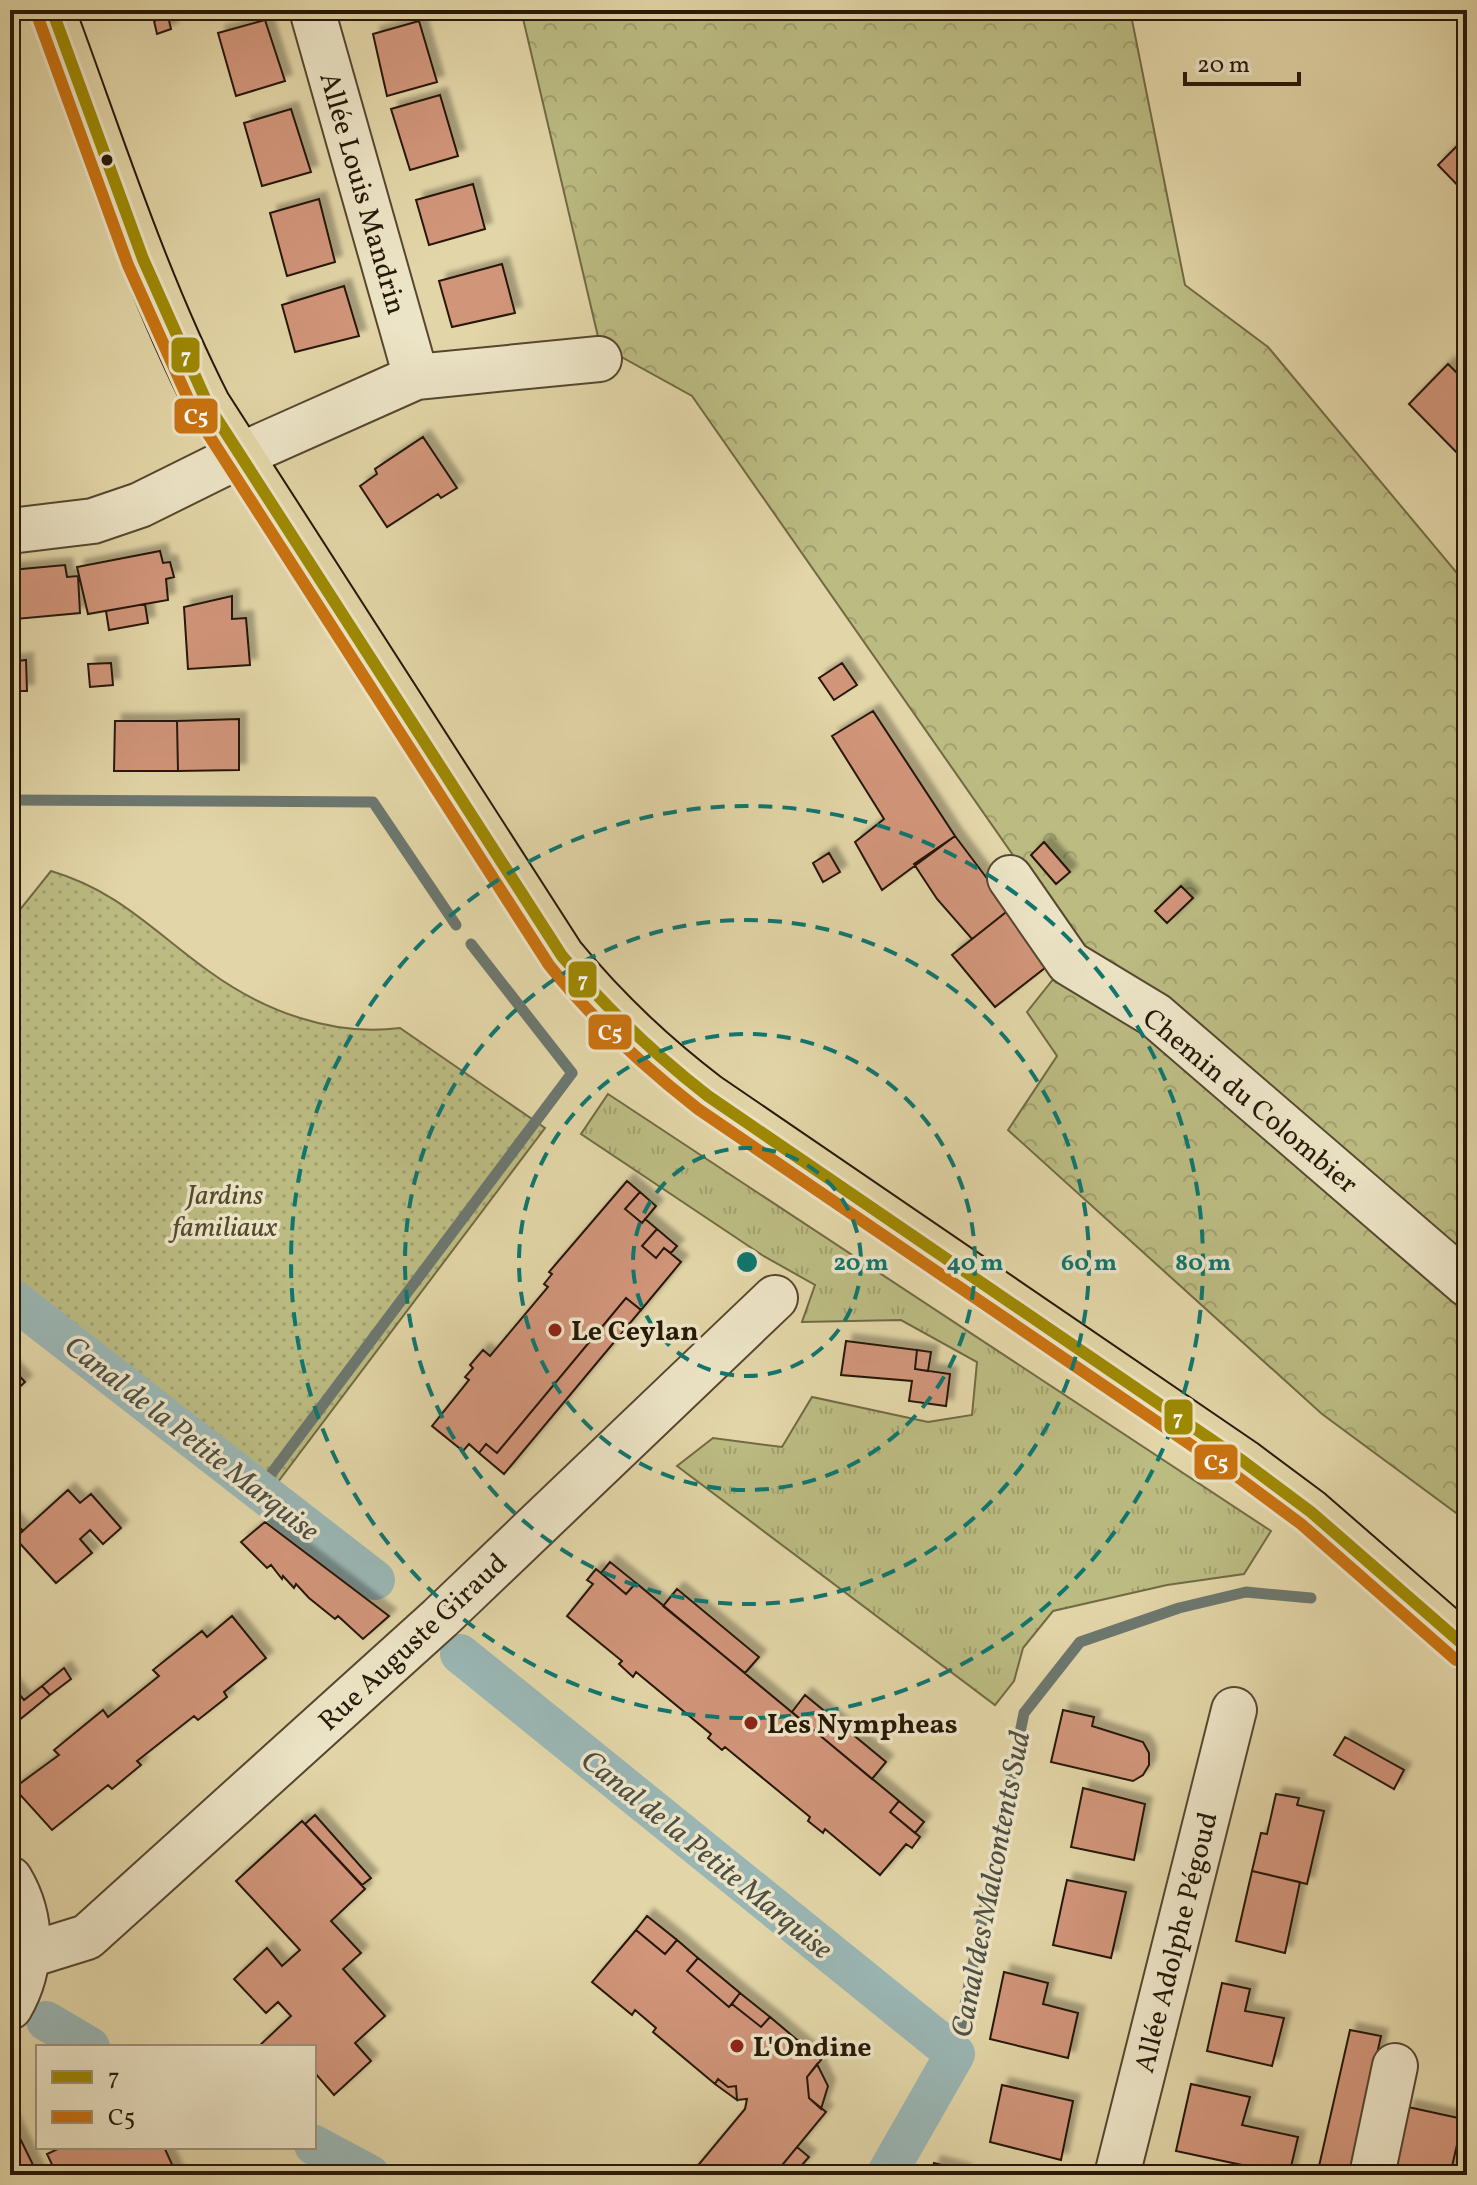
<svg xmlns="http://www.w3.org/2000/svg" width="1477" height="2185" font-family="Vollkorn,serif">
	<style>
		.grass { fill: url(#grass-tufts); stroke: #716a44; stroke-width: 2 }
		.forest { fill: url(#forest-crowns); stroke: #716a44; stroke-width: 2 }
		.garden { fill: url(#garden-dots); stroke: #716a44; stroke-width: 2 }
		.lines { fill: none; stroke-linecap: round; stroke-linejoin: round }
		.stream { stroke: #6c776f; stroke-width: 11 }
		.canal { stroke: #9ab6b4; stroke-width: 40 }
		.building { fill: #d1957a; stroke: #271807; stroke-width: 2; filter: url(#shadow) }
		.minor-casing { stroke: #56472f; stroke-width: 48 }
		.major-casing { stroke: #271807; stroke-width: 48 }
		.minor { stroke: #ece4c6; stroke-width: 44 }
		.major { stroke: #e2d5a7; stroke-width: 44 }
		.bus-1-casing { stroke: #ece4c6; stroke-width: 18 }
		.bus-2-casing { stroke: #ece4c6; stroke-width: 18 }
		.bus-1 { stroke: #9e8903; stroke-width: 12 }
		.bus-2 { stroke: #c97311; stroke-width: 12 }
		.ring { fill: none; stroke: #0f766e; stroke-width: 4; stroke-dasharray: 14 10 }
		.bus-dot { fill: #271807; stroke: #ece4c6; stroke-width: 3 }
		.poi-dot { fill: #8f2418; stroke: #ece4c6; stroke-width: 3 }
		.labels { text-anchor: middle; stroke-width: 7; stroke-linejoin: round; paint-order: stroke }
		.street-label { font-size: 28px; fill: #271807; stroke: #ece4c6 }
		.park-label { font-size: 28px; font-style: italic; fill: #53492c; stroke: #ece4c6 }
		.poi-label { font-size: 28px; font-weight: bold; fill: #271807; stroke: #ece4c6; text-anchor: start }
		.water-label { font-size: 30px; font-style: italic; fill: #4f4f44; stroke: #ece4c6 }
		.centre { fill: #0f766e; stroke: #ece4c6; stroke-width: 4 }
		.ring-label { font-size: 24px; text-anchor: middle; font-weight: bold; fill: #0f766e; stroke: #ece4c6; stroke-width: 7; stroke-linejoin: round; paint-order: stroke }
		.line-badge { stroke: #ece4c6; stroke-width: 3 }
		.badge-label { font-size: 22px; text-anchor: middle; font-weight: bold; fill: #fff }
	</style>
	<defs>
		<pattern id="grass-tufts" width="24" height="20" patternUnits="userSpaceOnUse" patternTransform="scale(2)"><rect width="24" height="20" fill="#bbbb82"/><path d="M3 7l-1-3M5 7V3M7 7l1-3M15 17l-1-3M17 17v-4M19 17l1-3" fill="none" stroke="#a1a06f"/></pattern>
		<pattern id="forest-crowns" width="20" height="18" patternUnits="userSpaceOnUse" patternTransform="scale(2)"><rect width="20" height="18" fill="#bbbb82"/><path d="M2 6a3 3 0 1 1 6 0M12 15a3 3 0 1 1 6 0" fill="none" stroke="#a1a06f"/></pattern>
		<pattern id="garden-dots" width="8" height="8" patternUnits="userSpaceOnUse" patternTransform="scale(2)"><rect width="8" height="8" fill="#bbbb82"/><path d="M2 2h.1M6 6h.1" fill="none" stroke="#a1a06f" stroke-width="1.8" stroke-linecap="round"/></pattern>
		<filter id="shadow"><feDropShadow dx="7" dy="-7" stdDeviation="2" flood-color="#0004"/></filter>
	</defs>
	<rect width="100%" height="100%" fill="#e2d5a7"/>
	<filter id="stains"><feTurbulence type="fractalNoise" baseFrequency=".0025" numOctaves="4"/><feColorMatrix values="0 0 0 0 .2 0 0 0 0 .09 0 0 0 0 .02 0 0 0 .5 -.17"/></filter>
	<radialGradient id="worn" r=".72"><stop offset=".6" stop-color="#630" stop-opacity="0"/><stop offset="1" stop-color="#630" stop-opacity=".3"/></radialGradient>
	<!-- grass -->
	<path class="grass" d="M608,1094l663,437 -27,43 -77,11 -114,26 -30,37 -9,33 -19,24 -318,-239 36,-28 69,9 30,-50 116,25 44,-7 5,-53 -76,-42 -99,2 13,-37 -53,-30 -181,-121z"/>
	<!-- forest -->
	<path class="forest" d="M521,10h609l55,275 83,62 199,238v936l-145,-107 -314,-284 49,-74 -30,-44 51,-64 -386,-552 -92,-51z"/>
	<!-- garden -->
	<path class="garden" d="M51,871c68,20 103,61 159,101 54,39 123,65 190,56l145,100 -283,375 -252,-198v-383z"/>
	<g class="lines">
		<!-- stream -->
		<path class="stream" d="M10,800l363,2 83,123
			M268,1478l304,-405 -101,-129
			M955,2054l69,-341 56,-71 99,-34 67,-16 65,6"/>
		<!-- canal -->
		<path class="canal" d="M10,1297l365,283
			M460,1654l495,400 -69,121
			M46,2021l44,26
			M314,2145l56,30"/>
	</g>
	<!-- building -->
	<path class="building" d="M168,16l3,13 -14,5 -3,-13z
		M265,20l20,61 -49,15 -18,-63z
		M419,21l18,61 -50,14 -14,-62z
		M440,95l18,61 -48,14 -19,-61z
		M291,109l20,63 -49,14 -18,-63z
		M1467,136v59l-29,-30z
		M473,184l12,45 -56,16 -13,-45z
		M319,199l16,63 -48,14 -17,-63z
		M502,264l13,49 -63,14 -13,-46z
		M344,286l15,50 -64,16 -13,-47z
		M1448,364l19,19v80l-58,-59z
		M423,437l34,51 -16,10 -3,-4 -51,33 -27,-41 17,-12 -2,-5z
		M160,551l3,12 7,-1 4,15 -8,2 2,21 -80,14 -11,-47z
		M65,565l2,12 11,-1 2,37 -64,6 -5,-49z
		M232,596v23l14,-1 4,47 -62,4 -4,-62z
		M145,604l3,19 -39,7 -3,-19z
		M26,660l1,31h-17v-29z
		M111,663l2,22 -23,2 -2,-23z
		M842,663l15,22 -23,15 -15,-22z
		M873,711l82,125 -73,54 -27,-48 29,-23 -52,-83z
		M239,719v51l-61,1 -1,-50z
		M115,721h62l1,50h-64z
		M955,836l55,73 -38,30 -35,-40 -23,-35z
		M1044,842l26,30 -14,12 -25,-29z
		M829,853l11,19 -17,10 -10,-19z
		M1181,886l12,12 -26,25 -12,-12z
		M1010,909l40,55 -55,43 -43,-52z
		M627,1181l13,11 -15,17 17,14 3,-4 12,10 -15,17 14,12 8,-10 17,14 -40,48 -15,-12 -129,155 -11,-9 -7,9 -10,-9 -6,7 -31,-25 37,-46 -4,-3 8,-9 -3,-3 13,-15 7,6 58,-69 -4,-3 8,-10 -3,-2z
		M640,1192l16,14 -14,17 -17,-14z
		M657,1229l20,17 -6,7 -7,-5 -8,10 -14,-12z
		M626,1298l15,12 -137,164 -25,-21 7,-9 11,9z
		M846,1341l71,9 -2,19 35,5 -4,32 -37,-5 3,-20 -71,-6z
		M917,1350l14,2 -3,19 -13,-2z
		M10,1366l15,16 -15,14z
		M68,1490l12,13 11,-9 30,34 -18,16 -13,-14 -10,9 12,14 -36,30 -41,-45z
		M10,1517l13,14 -13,11z
		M265,1522l124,94 -26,23 -25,-23 -3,3 -26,-21 -13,-14 -2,4 -11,-12 -1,3 -11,-14 -4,3 -26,-26z
		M610,1562l26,21 -10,11 -25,-21z
		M596,1569l30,25 10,-11 263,218 -9,11 30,25 -8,11 -6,-4 -26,31 -55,-46 -2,4 -15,-12 2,-4 -85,-70 -3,3 -14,-12 3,-4 -75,-62 -3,5 -14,-13 3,-3 -55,-45 26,-32 -6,-4z
		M677,1589l82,68 -14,16 -82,-67z
		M232,1616l34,42 -42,34 3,5 -29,23 -4,-4 -57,45 4,4 -29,24 -4,-4 -56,45 -38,-42 45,-33 -5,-5 49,-40 5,7 51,-41 -6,-6 49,-39 5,6z
		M64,1668l7,11 -21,16 -8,-9z
		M10,1683l14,17 18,-14 8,9 -32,26 -8,-9z
		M805,1695l81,67 -14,17 -80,-67z
		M1063,1710l31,7 -2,9 51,16 6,11v12l-6,10 -10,6 -82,-19z
		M1345,1737l59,33 -10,19 -60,-34z
		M1083,1788l62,16 -11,56 -63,-13z
		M1276,1794l23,4 -2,7 27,6 -17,73 -55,-13 9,-38 6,1z
		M899,1801l25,21 -9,11 -25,-21z
		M315,1815l56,63 -9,7 -57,-61z
		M302,1821l63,68 -34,32 30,32 -18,16 42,47 -30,27 16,18 -37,34 -20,-23v-25l-55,-1 32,-30 -13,-14 -12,11 -32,-34 33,-31 15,18 18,-16 -64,-69z
		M1252,1871l48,11 -15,71 -49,-12z
		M1067,1880l59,12 -15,66 -58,-13z
		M647,1916l30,24 -12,14 -29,-24z
		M636,1930l29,24 12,-14 21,18 -11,13 42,36 3,-3 29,23 9,-10 51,43 -14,17 2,21 17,14 -52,63h-84l55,-66 2,-10 -10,1 -1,-14 -8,1 -10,-8 -3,5 -62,-52 3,-4 -21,-18 -3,5 -40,-33z
		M698,1958l42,35 -11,14 -42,-36z
		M1004,1972l44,11 -5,21 35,9 -10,45 -78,-19z
		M1222,1983l28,6 -5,22 39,7 -12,48 -65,-15z
		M740,1993l30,24 -9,10 -29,-23z
		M1350,2030l31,6 -31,139h-33z
		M817,2064l11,22 -7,23 -12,-11 -2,-21z
		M718,2079l10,8 8,-1 1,14 -22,-16z
		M1191,2084l59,13 -8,28 56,12 -9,38 -113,-24z
		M1002,2085l71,16 -12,59 -71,-18z
		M1408,2107l55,12 -13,56h-58z
		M10,2118l28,57h-28z
		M62,2147h102l13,28h-120l-10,-21z
		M797,2147l12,10 -16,18h-19z
		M934,2163l30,8 -1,4h-32z"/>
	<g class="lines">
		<!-- minor casing -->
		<g class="minor-casing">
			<path id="minor" d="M312,10l104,367
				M10,531l83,-10 47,-16 101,-50 175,-78 183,-18
				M1010,878l59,85 86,52 312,269
				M10,1879c24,40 23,88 0,128
				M29,1955l58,-18 353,-319 335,-320
				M1117,2175l117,-465
				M1372,2175l23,-109"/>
		</g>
		<!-- major casing -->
		<g class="major-casing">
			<path id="major" d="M52,10c49,132 92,269 156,395l354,551c44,54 91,98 146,140l536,366 67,50 156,136"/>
		</g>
		<!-- minor -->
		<use href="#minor" class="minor"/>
		<!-- major -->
		<use href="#major" class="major"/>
		<!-- bus-1 casing -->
		<g class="bus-1-casing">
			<path id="bus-1" d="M52,10l91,249 65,146 354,551c44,52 92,98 146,140l536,366 67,50 156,136"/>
		</g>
		<!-- bus-2 casing -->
		<g class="bus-2-casing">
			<path id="bus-2" d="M37,15l91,250 66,147 355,553c43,54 94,101 149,144l537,366 66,49 155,136"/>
		</g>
		<!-- bus-1 -->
		<use href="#bus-1" class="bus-1"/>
		<!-- bus-2 -->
		<use href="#bus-2" class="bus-2"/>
	</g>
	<!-- distance rings -->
	<g class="ring">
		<circle cx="747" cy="1262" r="114"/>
		<circle cx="747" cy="1262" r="228"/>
		<circle cx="747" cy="1262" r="342"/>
		<circle cx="747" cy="1262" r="456"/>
	</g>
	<!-- markers -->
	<circle class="bus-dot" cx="107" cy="160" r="7"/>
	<g class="poi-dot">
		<circle cx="555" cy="1330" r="8"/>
		<circle cx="751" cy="1723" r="8"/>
		<circle cx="737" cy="2046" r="8"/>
	</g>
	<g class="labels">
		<!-- street labels -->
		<g class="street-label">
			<text transform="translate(364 193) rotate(74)" y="10">Allée Louis Mandrin</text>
			<text transform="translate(1251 1100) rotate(40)" y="10">Chemin du Colombier</text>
			<text transform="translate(412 1641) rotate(-43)" y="10">Rue Auguste Giraud</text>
			<text transform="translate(1175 1942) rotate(-76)" y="10">Allée Adolphe Pégoud</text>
		</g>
		<!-- park labels -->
		<g class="park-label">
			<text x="225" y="1204">Jardins<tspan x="225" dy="32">familiaux</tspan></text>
		</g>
		<!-- poi labels -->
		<g class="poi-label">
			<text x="571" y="1340">Le Ceylan</text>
			<text x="767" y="1733">Les Nympheas</text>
			<text x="753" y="2056">L'Ondine</text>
		</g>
		<!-- water labels -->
		<g class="water-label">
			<text transform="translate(192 1438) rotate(38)" y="10">Canal de la Petite Marquise</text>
			<text transform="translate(707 1854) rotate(39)" y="10">Canal de la Petite Marquise</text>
			<text transform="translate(990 1884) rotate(-79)" y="10">Canal des Malcontents Sud</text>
		</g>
	</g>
	<circle cx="747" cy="1262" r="12" class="centre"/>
	<g class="ring-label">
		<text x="861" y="1270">20 m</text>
		<text x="975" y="1270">40 m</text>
		<text x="1089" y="1270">60 m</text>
		<text x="1203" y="1270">80 m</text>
	</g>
	<g class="line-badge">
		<rect x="170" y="336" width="31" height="38" rx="8" fill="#9e8903"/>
		<rect x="173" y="397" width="46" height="38" rx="8" fill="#c97311"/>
		<rect x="567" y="960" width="31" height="39" rx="8" fill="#9e8903"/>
		<rect x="587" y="1013" width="46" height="38" rx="8" fill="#c97311"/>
		<rect x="1163" y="1398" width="31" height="38" rx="8" fill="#9e8903"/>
		<rect x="1193" y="1443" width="46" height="38" rx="8" fill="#c97311"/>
	</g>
	<g class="badge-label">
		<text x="186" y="363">7</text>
		<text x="196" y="424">C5</text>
		<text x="583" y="987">7</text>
		<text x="610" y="1040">C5</text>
		<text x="1178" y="1425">7</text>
		<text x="1216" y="1470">C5</text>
	</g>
	<!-- margin -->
	<rect width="1477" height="2185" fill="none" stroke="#e2d5a7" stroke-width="40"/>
	<rect x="12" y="12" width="1453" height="2161" fill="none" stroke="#271807" stroke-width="4"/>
	<rect x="20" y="20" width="1437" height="2145" fill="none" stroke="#271807" stroke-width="2"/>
	<!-- legend -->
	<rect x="36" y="2045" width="280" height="104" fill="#ece4c6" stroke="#9d927a" stroke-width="2"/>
	<rect x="52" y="2071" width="40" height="12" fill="#9e8903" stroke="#9d927a" stroke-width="2"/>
	<text x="108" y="2085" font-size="24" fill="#271807">7</text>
	<rect x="52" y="2111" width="40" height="12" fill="#c97311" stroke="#9d927a" stroke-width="2"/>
	<text x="108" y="2125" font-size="24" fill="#271807">C5</text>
	<!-- scale -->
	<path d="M1185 72v12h114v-12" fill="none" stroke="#271807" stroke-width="4"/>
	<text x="1197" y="72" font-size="24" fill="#271807" stroke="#ece4c6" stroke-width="6" paint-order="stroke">20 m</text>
	<rect width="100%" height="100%" filter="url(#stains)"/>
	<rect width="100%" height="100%" fill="url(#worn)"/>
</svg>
